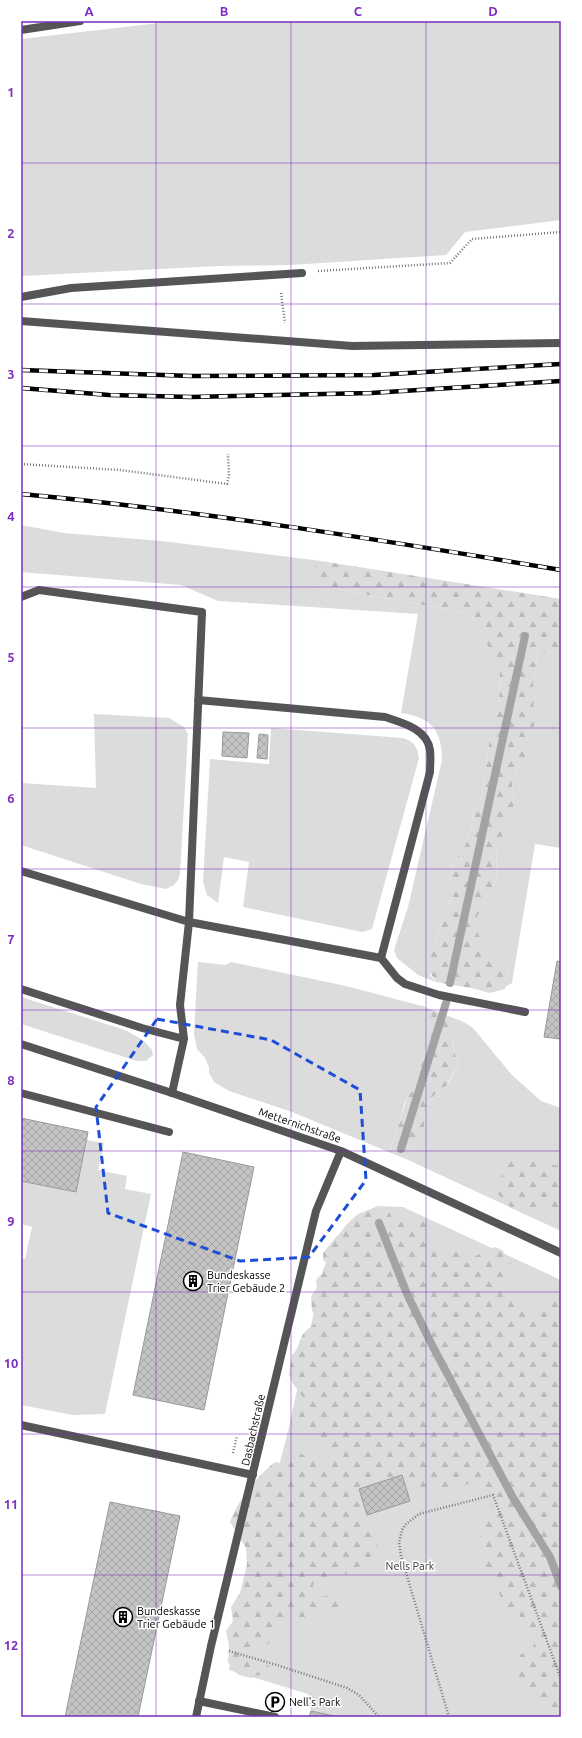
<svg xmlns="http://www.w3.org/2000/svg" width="582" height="1738" font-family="Ubuntu,sans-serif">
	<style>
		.green { fill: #dcdcdc }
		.forest { fill: url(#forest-firs) }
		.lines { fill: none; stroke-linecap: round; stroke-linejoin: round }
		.stream { stroke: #a3a3a3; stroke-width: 8 }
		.building { fill: url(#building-cross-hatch); stroke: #999 }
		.path { stroke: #777; stroke-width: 2.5; stroke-dasharray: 1 2; stroke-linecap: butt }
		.service { stroke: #555; stroke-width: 8 }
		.minor { stroke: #555; stroke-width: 8 }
		.rail-casing { stroke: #000; stroke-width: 4.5 }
		.rail { stroke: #fff; stroke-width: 3; stroke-dasharray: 9; stroke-linecap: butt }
		.marked { fill: none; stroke: #1d4ed8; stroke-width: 3; stroke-dasharray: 8 5; stroke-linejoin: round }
		.grid { fill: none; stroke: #7b2cbf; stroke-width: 1; stroke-opacity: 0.55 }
		.labels { text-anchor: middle; stroke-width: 3; stroke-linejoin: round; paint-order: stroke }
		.street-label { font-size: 11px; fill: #000; stroke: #fff }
		.poi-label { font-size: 11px; fill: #000; stroke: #fff; text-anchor: start }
		.park-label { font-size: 11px; fill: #333; stroke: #fff }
		.neatline { fill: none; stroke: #7b2cbf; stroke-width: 1.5 }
		.grid-label { font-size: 13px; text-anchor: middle; font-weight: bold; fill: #7b2cbf }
	</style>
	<defs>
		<pattern id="forest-firs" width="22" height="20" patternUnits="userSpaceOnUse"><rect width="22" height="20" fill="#dcdcdc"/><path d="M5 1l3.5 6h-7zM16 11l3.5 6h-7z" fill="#bbb"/></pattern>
		<pattern id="building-cross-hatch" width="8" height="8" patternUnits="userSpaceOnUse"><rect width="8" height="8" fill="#c4c4c4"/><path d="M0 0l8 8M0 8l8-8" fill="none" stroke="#a7a7a7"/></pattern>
	</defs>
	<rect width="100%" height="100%" fill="#fff"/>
	<!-- green -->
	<path class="green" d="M176,21h385v199l-96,12 -19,23 -156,10 -71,1 -198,10v-237z
		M21,525l43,8 98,8 159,20 -6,4v20l156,29 29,56 -1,36 -9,29 -8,61 -9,16 -2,18 -5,14 -11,16 -6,18 4,16 -20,54 -3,27 6,7 -18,-7 -21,-17 -3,-8 14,-43 34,-147c0,-31 -12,-43 -41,-47l17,-99 -200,-13 -37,-16 -160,-13z
		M561,652v196l-26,-4 -23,139 -7,4 3,-15 -5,-10 -18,-15 -8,-16v-14l19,-38 1,-10 -1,-19 18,-51 -2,-14 5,-15 8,-12 8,-53v-23l5,-29z
		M94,714l75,4 15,9 4,7 -8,140 -2,6 -4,5 -8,4 -25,-5 -120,-39v-62l75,5z
		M271,728l132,10c12,4 14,9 16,20l-47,171 -10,3 -119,-25 6,-45 -25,-5 -6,46 -11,-8 -4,-13 7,-123 59,5z
		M198,962l28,3 5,-3 115,24 76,20 8,22 -9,38 -17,39 -4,16 -11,31 -97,-40 -63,-21 -15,-9 -5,-9v-6l-4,-9 -8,-9 -3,-15z
		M21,997l104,33 18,10 9,10 1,5 -7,6h-9l-116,-37z
		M464,1022l9,6 38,46 30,27 20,7v123l-155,-72 18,-28 1,-17 9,-19 15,-12 9,-18 -4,-15 -1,-19z
		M87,1140l17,3 -6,27 29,6 -2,13 26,5 -46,220 -32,1 -52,-10v-146h4l7,-32 -11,-3v-43l54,11z
		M378,1206l25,1 158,73v437h-222l-28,-6 -3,-17 -79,-24 5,-29 55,-214 34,-157 13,-32 11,-14 11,-10z"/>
	<!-- forest -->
	<path class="forest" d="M321,561l240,38v53l-23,1 -5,29 1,48 -9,28 -8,12 -5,15 2,14 -2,14 -16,37 1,19 -1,10 -19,38v14l8,16 18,15 5,10 -3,17 -15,4 -19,-5 -35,-6 -8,-13 5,-21 20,-54 -4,-16 6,-18 11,-16 5,-14 2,-18 9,-16 8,-61 9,-29 1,-36 -29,-56 -156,-29 -3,-8 3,-12z
		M422,1006l42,16 -11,10 1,18 4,15 -11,20 -13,10 -9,19 -1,17 -18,28 -17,-7 11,-31 9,-30 12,-25 9,-38z
		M534,1155l8,8 19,3v50l-15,-10 -3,1 -7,6c-15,2 -31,-6 -38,-20 4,-13 2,-27 13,-35l5,2z
		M373,1209l13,1 5,4v12l4,2c5,-10 24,-13 33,-8l-2,5 1,5 -5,8c9,7 16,12 25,17l3,-4 6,-2c4,4 5,11 10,14h3l4,-6 22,-10 7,3 9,13 -3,3c0,10 -11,15 -15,24l2,2 7,-3 5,1 5,9c8,3 12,10 20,13l15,-15 14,-6v422c-24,2 -42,-28 -47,-48l7,-11 9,-2 5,-10 -8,-7 -2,-10 -5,-8 -14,-10 -4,-6 -8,-22 -15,-15 4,-13c-10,-24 10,-30 8,-48 0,-4 -3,-8 -5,-12h-4l-14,-7c-8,1 -13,5 -21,7 -16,4 -25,-4 -38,-12l-9,2 -19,-4c-11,7 -11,22 -22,30l-1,5c38,25 16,54 -19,64 -11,3 -13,-2 -24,4l-2,5 3,8 6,4 12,-4 6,1 6,14 -6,5 -10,-2 -7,-6 -6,8 -7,6h-24c-10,13 -15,32 -34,30l-2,5 20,13 1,5 -5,3h-8l-6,3 -13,-3 -7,-7 -4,-6 1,-17 -3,-14 7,-10 -2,-14 9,-14 7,-29 -1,-16 -16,-26c9,-23 25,-44 45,-60l14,2 11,-10 32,8 1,-10 -6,-7 -14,-4 -4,-7 -12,-5 -5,-5 3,-11 9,-14 -12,-17 -3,-8 3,-19c8,-7 6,-15 12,-22 4,-6 11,-7 13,-14l-5,-8 -1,-15 6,-8 -1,-8 12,-12v-4l-5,-4v-7l13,-16 18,-13 6,-9z"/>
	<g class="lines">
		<!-- stream -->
		<path class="stream" d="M450,983l75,-347
			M401,1149l45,-146
			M379,1223l28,71 25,51 80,151 38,61 11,29"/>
	</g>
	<!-- building -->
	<path class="building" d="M223,732l26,1 -2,25 -25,-2z
		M259,734l9,1 -1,24 -10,-1z
		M557,961l4,1v77l-17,-2z
		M21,1118l67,14 -12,60 -55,-11z
		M183,1152l71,15 -50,243 -71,-15z
		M402,1475l8,26 -43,14 -8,-26z
		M110,1502l70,14 -42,201h-73z
		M311,1711l28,6h-30z"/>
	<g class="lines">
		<!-- path -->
		<path class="path" d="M318,271l132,-8 22,-24 89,-7
			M281,293l4,30
			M21,464l99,6 107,14 2,-9 -1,-21
			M233,1453l4,-17
			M229,1651l51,15 67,22 12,7 20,22
			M449,1717l-48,-161 -2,-14 3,-12 3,-5 14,-11 74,-19 68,184"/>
		<!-- service -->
		<path class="service" d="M21,297l50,-9 231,-15
			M21,597l18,-7 163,22 -13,310 -9,83 4,34 -12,54
			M21,871l168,51 192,36 49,-186c0,-7 1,-14 0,-22 -3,-21 -27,-27 -45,-33l-187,-17
			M381,958l16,20 8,6 34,11 86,17
			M21,989l121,39 42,11
			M21,1093l148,39
			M21,1425l232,50
			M199,1701l76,16"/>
		<!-- minor -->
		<path class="minor" d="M21,30l59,-9
			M21,321l331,25 209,-3
			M21,1044l151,49 169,58 220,102
			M196,1717l15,-71 105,-435 25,-60"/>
		<!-- rail casing -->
		<g class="rail-casing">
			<path id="rail" d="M21,370l170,6 183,-1 187,-11
				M21,388l88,7 82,2 180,-4 190,-12
				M21,494c181,17 361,46 540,76"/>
		</g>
		<!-- rail -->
		<use href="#rail" class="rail"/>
	</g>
	<!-- marked area -->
	<path class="marked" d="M157,1019l114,21 89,50 6,90 -57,77 -69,4 -132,-48 -12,-106z"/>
	<!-- grid -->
	<path class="grid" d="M156,21v1696M291,21v1696M426,21v1696M21,163h540M21,304h540M21,446h540M21,587h540M21,728h540M21,869h540M21,1010h540M21,1151h540M21,1292h540M21,1434h540M21,1575h540"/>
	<!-- icons -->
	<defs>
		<g id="building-ring" transform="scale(1)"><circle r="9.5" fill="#fff" stroke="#000" stroke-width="1.5"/><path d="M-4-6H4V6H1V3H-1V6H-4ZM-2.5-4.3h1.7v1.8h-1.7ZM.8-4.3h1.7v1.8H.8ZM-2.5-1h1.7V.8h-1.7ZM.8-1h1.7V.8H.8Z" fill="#000"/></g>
		<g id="parking-ring" transform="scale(1)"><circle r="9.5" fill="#fff" stroke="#000" stroke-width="1.5"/><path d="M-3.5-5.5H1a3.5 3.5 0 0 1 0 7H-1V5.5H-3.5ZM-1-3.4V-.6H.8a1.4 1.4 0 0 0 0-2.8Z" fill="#000"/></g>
	</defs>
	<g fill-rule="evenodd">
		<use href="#building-ring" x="193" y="1281"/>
		<use href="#building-ring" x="123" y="1617"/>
		<use href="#parking-ring" x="275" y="1702"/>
	</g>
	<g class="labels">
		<!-- street labels -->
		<g class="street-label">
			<text transform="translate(300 1125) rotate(19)" y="4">Metternichstraße</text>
			<text transform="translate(253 1430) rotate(-77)" y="4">Dasbachstraße</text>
		</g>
		<!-- poi labels -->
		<g class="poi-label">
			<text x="207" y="1279">Bundeskasse<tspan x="207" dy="13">Trier Gebäude 2</tspan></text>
			<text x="137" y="1615">Bundeskasse<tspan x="137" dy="13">Trier Gebäude 1</tspan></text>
			<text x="289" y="1706">Nell's Park</text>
		</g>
		<!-- park labels -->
		<g class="park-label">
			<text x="410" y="1570">Nells Park</text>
		</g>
	</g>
	<!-- border -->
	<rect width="582" height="1738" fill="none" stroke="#ffffff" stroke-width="44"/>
	<rect x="22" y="22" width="538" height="1694" class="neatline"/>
	<g class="grid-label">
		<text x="89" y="16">A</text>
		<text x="224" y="16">B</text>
		<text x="358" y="16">C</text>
		<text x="493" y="16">D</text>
		<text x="11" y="97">1</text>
		<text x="11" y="238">2</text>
		<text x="11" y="379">3</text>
		<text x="11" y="521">4</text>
		<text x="11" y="662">5</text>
		<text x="11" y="803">6</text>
		<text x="11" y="944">7</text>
		<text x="11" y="1085">8</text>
		<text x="11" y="1226">9</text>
		<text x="11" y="1368">10</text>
		<text x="11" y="1509">11</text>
		<text x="11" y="1650">12</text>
	</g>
</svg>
